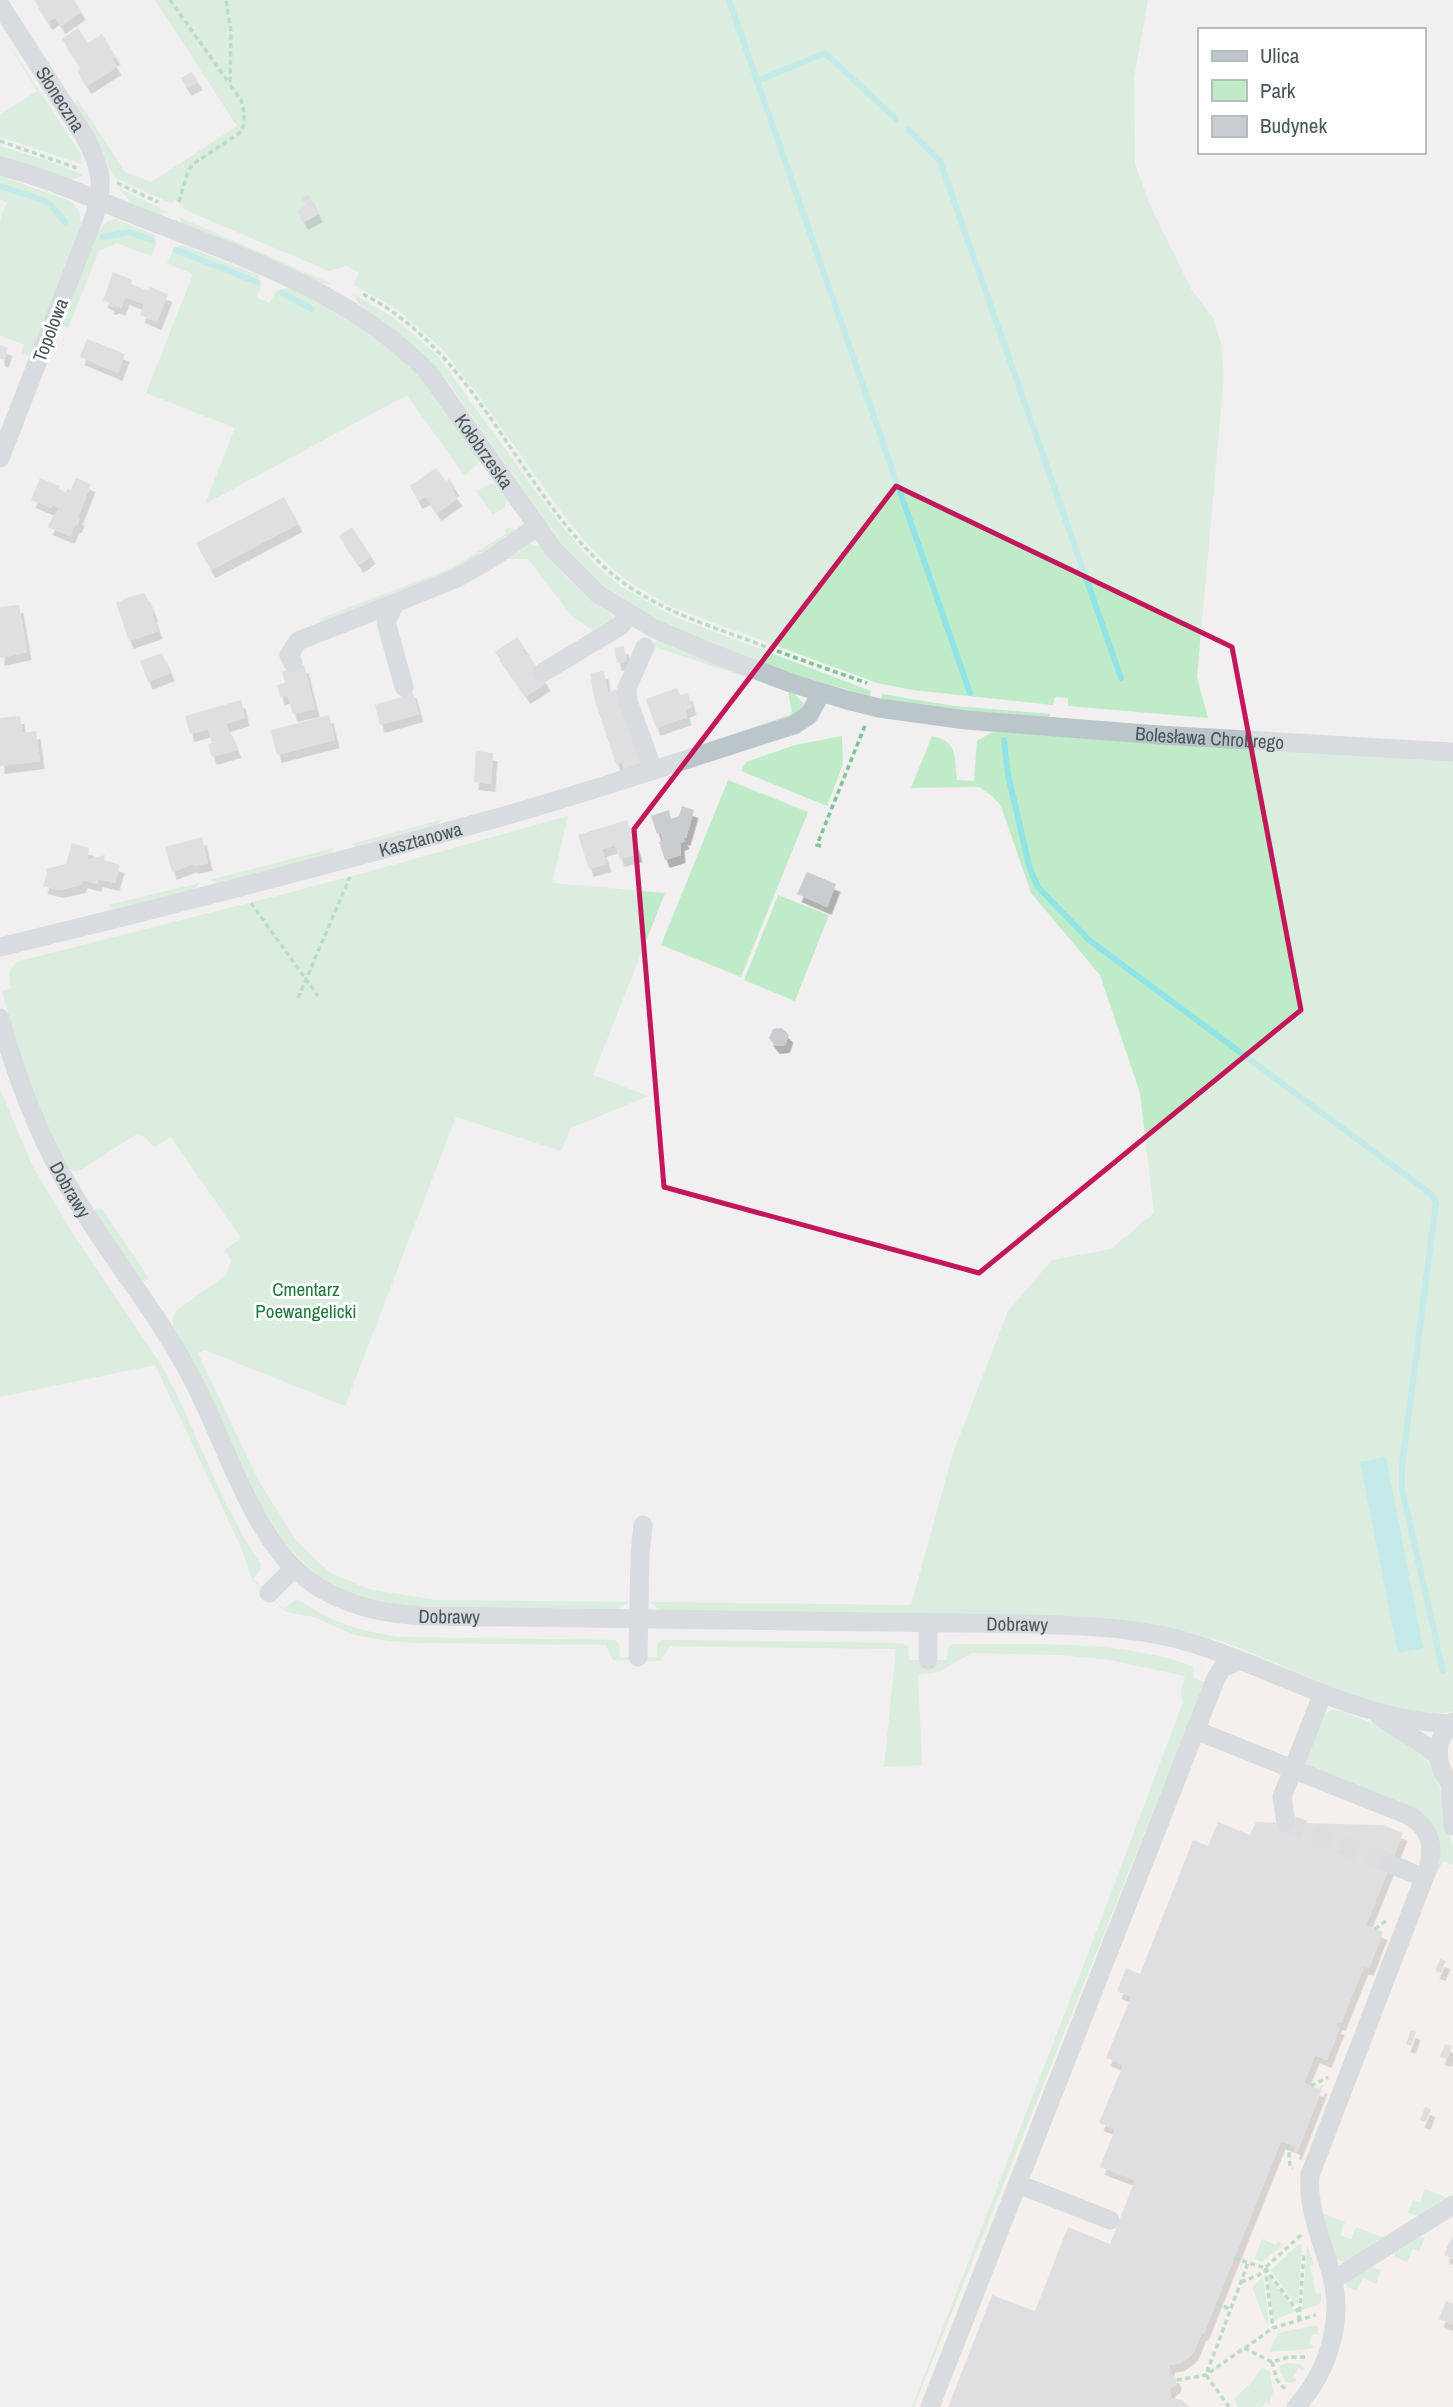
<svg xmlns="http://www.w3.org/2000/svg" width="1453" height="2407" font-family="'Archivo Narrow',sans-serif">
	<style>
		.commercial { fill: #faf2e9 }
		.green { fill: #c0ebc9 }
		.water { fill: #91e4e5 }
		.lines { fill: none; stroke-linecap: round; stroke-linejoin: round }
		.stream { stroke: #91e4e5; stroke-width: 6 }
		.building { fill: #c9cdd0; filter: url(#shadow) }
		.minor-tunnel { stroke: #c7c8ca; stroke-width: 19; stroke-dasharray: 19 10; stroke-linecap: butt }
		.path { stroke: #7bc793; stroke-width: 3.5; stroke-dasharray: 5 3.5; stroke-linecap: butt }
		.minor { stroke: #bbc6cb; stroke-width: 19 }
		.marked { fill: none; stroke: #c2185b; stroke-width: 5; stroke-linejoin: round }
		.labels { text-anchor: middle; stroke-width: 6; stroke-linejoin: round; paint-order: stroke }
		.street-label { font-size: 19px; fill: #48555b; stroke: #fff }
		.park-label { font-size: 19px; fill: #1e7739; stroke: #fff }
	</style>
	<defs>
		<filter id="shadow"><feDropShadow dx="4.5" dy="8" stdDeviation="0" flood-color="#0004"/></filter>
	</defs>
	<rect width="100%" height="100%" fill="#f1efef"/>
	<!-- commercial -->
	<path class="commercial" d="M1222,1624l231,50v733h-539z"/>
	<!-- green -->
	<path class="green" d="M155,0h993l-14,78 1,86 15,41 41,84 22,29 8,25 3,33 -27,301 11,41 -140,-12v-8l-13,-1 -2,8 -141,-15 -35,-7 -205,-76 -29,-17 -18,-11 -24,-21 -17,-18 -27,-34 -76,-107 -39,-50 -44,-39 -44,-25 5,-12 -13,-7 -17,5 -146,-62 1,-4 -10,-5 -2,4 -58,-27 -15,-33 -26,-40 5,-4 47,72 27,10 85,-56z
		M7,41l74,114 1,9 -82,-27v-22l37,-24z
		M0,146l52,16 31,13 -13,6 -70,-24z
		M0,176l71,25 8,10 2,13 -51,131 -9,-1 3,-9 -24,-10v-115l7,-18 -7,-3z
		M118,188l50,24 -9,4 -26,-11z
		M179,217l153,67h-9l-140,-59z
		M116,219l39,16 1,9 -5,12 -34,-13 -18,8 -31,77 -8,-3 37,-93 11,-11z
		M182,245l76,30 3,9 -4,14 13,5 6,-12 13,-3c47,24 97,49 132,90 22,26 40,56 59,83l-15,15 -58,-81 -202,109 30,-76 -89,-35 47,-119 -26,-11 7,-15z
		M353,294l41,24 43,37 113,156 44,53 26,22 50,29 201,76 -1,5 -74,-21 -74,-28 -72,-31 -46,-30 -41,-41 -115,-163 -38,-40 -51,-38z
		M494,483l13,17 -2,7 -12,8 -17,-24z
		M508,528l7,1 3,4 -45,29 -152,61 -2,-4 133,-51 55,-35 -2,-3z
		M525,542l17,5 27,34 46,37 -19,15 -24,-17 -44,-57h-22z
		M659,640l135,53 9,10 -1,6 -13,8 -127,42 130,-45 -4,-23 -139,-46z
		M882,694l72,12 97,8 -2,3 -95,-6 -73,-12z
		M994,731l459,29v951c-44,18 -183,-54 -233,-70 -18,-6 -38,-10 -57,-14l-500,-17 -5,-1 -7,-7 260,3 42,-152 55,-142 44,-51 59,-11 43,-36 -14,-120 -40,-118 -69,-82 -30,-87 -9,-10 -13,-9 -68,1 21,-52c27,6 22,20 25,44l17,1 3,-40z
		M842,736l1,28 -16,42 -86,-35 5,-9 49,-17z
		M728,780l80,32 -67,165 -80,-32z
		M568,816l-16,67 113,10 -72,182 55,21 -77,32 -10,23 -105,-34 -111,289 -140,-56 -7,3 60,127 39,62 32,30 39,17 67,11 193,2 -11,7 -213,-3 -45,-9 -22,-10 -21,-13 -29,-28 -24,-37 -59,-127 -31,-52v-13l4,-7 49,-35 5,-14 -6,-11 16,-12 -70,-101 -17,10 -10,-11 -9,-1 -54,35 -7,1 -7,-4c-29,-59 -48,-113 -65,-176l9,-3c-3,-11 -3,-20 8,-27l230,-58 3,5 4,-2 -3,-4 96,-25 -2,6 4,-1 2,-6z
		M441,820l-3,4 -82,22 -5,-2z
		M334,848l-2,5 -114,30 -8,-3z
		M200,883l-6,6 -79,21 -7,-5z
		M778,895l51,20 -34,86 -51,-21z
		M0,1089l33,78 42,70 85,126 17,32 48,107 18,34 18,29 -1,5 -7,9 31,30 12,-10c12,6 22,14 34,19 22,11 45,15 70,19l215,3 4,4 1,13h37l1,-14 4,-3 240,3 6,3 1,14h38l1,-12 3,-4c77,1 168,-5 241,22l2,12 11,4 -291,725h-2l184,-474 87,-231 -2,-9 4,-17 -75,-16 -49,-5 -90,-2 -32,19 -21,3 4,90 -38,2 12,-118 -226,-3 -10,15 -47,-1 -7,-15 -192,-2 -31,-3 -28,-5 -41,-18 -28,-5 -34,-32 -10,-31 -87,-184 -155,32z
		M98,1208l4,1 45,66 1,4 -5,4 -50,-73z
		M1332,1710l9,1 39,15 45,30 16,34 3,31 9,25v19l-10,-4 -6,12c4,-27 7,-39 -15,-60l-114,-47 -3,-5 20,-47z
		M1425,2189l19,7 2,3 -27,17 -11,-3 5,-13 7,2z
		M1322,2213l23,9 -5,13 11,4 5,-12 29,11 -42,24 -7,-3z
		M1420,2237l5,1 -6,13 -6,-2 -6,13 -12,-5v-4z
		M1262,2239l14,6 2,-3 6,2 -22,18 -8,-3z
		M1299,2244l3,1 -4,58 -3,1 -24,-34z
		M1307,2245l7,19 -4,2 6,28 5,-1v8l-3,4 -16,5z
		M1371,2267l10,3 -5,14 -13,-6 -6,13 -10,-4 -1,-4z
		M1267,2274l28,37 -22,10z
		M1263,2277l6,45 -3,1 -14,-36z
		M1311,2326h7v9l-5,-1 -4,9 5,3 -3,3 -42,3 9,-19z
		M1288,2363l12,1 4,4 -1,3 -4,-3 -6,9 4,3 -5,3 -6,-1 -7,-12 1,-5z
		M1262,2367l8,5 3,20 -4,13 -3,-3 -5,5h-23l-4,-8 17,-16z"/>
	<!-- water -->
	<path class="water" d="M1386,1457l37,191 -25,5 -38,-191z"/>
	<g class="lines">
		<!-- stream -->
		<path class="stream" d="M729,0l241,693
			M757,81l68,-28 71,66
			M909,130l31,31 181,517
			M0,186l43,14 7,4 15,18
			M103,237l27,-5 21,8
			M176,250l81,32
			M282,293l30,16
			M1004,740l4,35 22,94 8,18 51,53 342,254 5,9 -34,263v23l41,182"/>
	</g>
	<!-- building -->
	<path class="building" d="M34,0h40l7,12 -20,14 -6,-9 -7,5z
		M78,28l10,15 14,-9 14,23 -4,2 5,8 -30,19 -10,-15 4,-3 -19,-29z
		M192,72l6,10 -11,6 -6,-10z
		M309,195l9,19 -14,8 -7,-11 9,-6 -4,-7z
		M113,272l19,8 -1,4 18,7 1,-4 18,7 -11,28 -17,-7 4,-11 -19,-7 -4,11 -7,-3 -1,2 -4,-1 1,-3 -7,-3z
		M87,339l38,15 -7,19 -38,-16z
		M0,345l8,3 -4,12 -4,-2z
		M436,468l10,13 3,-2 6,9 -3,2 6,8 -21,15 -11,-16 -8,4 -8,-15z
		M40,478l20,8 -1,3 7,3 1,-3 4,1 5,-12 15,6 -13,33 2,1 -3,7h-2l-5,11 -22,-9 6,-13 2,1 3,-7 -7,-3 -1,3 -20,-8z
		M284,497l14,27 -87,46 -15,-27z
		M352,527l19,29 -12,9 -20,-29z
		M145,593l9,21h-2l6,17 -29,10 -13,-38 13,-6z
		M19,605l8,47 -27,6v-51z
		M517,637l7,10 -2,2 5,8 2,-2 17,28 -20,13 -31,-44z
		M624,646l3,15 -10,2 -3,-15z
		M162,653l8,20 -22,9 -8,-21z
		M304,665l11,44 -22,5 -6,-19 -7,2 -3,-12 8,-2 -3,-12z
		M604,671l4,22 9,-4 26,73 -19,7 -2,-7 -6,2 -22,-66 -4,-25z
		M677,688l3,7 8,-2 4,14 -7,3 2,7 -31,11 -10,-29z
		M412,690l7,24 -39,11 -5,-20 26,-8 -1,-4z
		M241,700l4,18 -19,6 11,26 -25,7 -4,-13 4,-1 -4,-14 -18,5 -5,-18z
		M329,715l6,25 -58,15 -6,-25z
		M20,716l2,17 14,-2 4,30 -40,5v-48z
		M476,751l17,2 -2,31 -17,-2z
		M682,806l12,4 -8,28 -3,-1 2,4 -5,2 1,12 -16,5 -6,-18 4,-1 -2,-8 -4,1 -6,-18 18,-6 2,9 8,-3z
		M627,820l11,34 -18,5 -5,-14 -13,4 5,15 -18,5 -11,-34z
		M202,837l6,26 -15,3v-2l-21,8 -7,-25z
		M72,843l17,5 -2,12 18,-5 -1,5 16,5 -5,18 -17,-4 -1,5 -14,-4 -2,5 -22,5 -16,-4 4,-12 -1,-5 20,-5z
		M807,872l29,12 -9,23 -30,-13z
		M782,1028l7,7 -4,10 -10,1 -6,-8 4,-9z
		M1218,1822l32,13 6,-13 127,3 20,8 -37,92 17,7 -14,36 -5,-2 -23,57 -3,-1 -2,4 4,1 -13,33 -12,-5 -11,28 15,6 2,-4 2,1 -26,66 -3,-1 2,-4 -15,-6 -77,192 -2,-1 -8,20 -5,5 -9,6 -10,2v9l5,2 2,4 -1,5 -5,3v10l11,2 8,7h-242l44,-112 43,16 33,-84 42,17 25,-64 -35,-13 15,-38 -16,-6 24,-58 -17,-7 25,-61 -14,-6 9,-23 14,6 53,-134 15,6z
		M1440,1959l6,2 -5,12 -6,-2z
		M1411,2030l5,2 -5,14 -5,-2z
		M1445,2044l7,2 -5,13 -7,-2z
		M1425,2107l6,2 -5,13 -6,-2z
		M1451,2238l2,1v20l-9,-4z
		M1446,2301l7,3v21l-14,-6z"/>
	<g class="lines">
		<!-- minor-tunnel -->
		<path class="minor-tunnel" d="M1286,1823l105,41"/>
		<!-- path -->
		<path class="path" d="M170,0l59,83
			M0,141l77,27
			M117,183l41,19
			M179,202l9,-31 5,-7 48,-32 3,-8v-12l-3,-12 -11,-15 1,-53 -5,-32
			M363,294c111,57 150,184 236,268 40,40 96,59 149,78 39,15 79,29 119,43
			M821,846l-4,-1 49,-122
			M251,903l67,93
			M298,998l52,-121
			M1375,1929l12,-9
			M1311,2086l17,-9
			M1288,2144l2,23 3,1
			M1234,2258l31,10 36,-33
			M1265,2268l8,60
			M1265,2268l33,44
			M1241,2282l18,-7 4,-5
			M1216,2303l14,6
			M1299,2320l5,-68
			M1245,2348l28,-20 43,-13
			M1272,2362l5,18 9,10
			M1177,2380l29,-5 38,-27 28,14 17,-5h16
			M1229,2407l-23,-32 42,-112"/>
		<!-- minor -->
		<g class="minor">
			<path id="s1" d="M0,5l85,132c16,30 20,47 9,80l-94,241"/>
			<path id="s2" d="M0,166c48,12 94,33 140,51 102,40 210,75 288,155l127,179 43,43 55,34 64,27 74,28 56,17 32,8 87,12 193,15 294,17"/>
			<path d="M645,647l-18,41 1,13 25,69"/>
			<path d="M293,663l-4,-8 9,-14 97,-38"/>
			<path d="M542,673l78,-47 9,-12"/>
			<path d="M404,687l-18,-65 9,-19 62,-25 35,-20 46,-32"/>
			<path id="s3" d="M0,947c166,-40 332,-83 497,-129 100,-28 198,-62 297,-93l15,-10 12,-22"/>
			<path id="s4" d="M0,1018c17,60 38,118 70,171 39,67 91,127 126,197 28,55 54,139 98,182 35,34 82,46 131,48l605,8c56,2 111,3 165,20 85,27 164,76 255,80"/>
			<path d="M269,1593l25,-25"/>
			<path d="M928,1623v37"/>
			<path d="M638,1657l2,-103 3,-29"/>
			<path d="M1379,1716l47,30 12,10"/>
			<path d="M1453,1722c-20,18 -19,45 0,64"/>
			<path d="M1195,1730l215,86c20,12 25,30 18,52l-118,307c-3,37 15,71 23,106 10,44 -7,94 -37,126"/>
			<path d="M1450,1783l3,43"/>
			<path d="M1286,1823l-4,-26 41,-104"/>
			<path d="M1391,1864l33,14"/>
			<path d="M1018,2184l92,36"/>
			<path d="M1333,2280l120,-75"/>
			<path d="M930,2407l286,-729 7,-11 17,-6"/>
		</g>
	</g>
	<!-- marked area -->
	<path d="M0 0H1453V2407H0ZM896,486l336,161 69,363 -322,263 -315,-86 -30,-358z" fill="#f1efef" fill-opacity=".55" fill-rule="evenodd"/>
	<path class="marked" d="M896,486l336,161 69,363 -322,263 -315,-86 -30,-358z"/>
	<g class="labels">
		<!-- street labels -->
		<g class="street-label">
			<text dy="7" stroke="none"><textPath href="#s1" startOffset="112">Słoneczna</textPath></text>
			<text transform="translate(50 330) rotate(-69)" y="7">Topolowa</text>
			<text dy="7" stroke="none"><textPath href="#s2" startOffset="576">Kołobrzeska</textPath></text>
			<text dy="7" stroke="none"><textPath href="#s2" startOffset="1396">Bolesława Chrobrego</textPath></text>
			<text dy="7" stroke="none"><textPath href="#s3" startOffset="434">Kasztanowa</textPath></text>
			<text dy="7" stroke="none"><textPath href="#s4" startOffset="186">Dobrawy</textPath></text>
			<text dy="7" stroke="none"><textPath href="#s4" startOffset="794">Dobrawy</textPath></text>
			<text dy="7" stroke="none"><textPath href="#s4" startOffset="1362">Dobrawy</textPath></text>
		</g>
		<!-- park labels -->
		<g class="park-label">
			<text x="306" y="1296">Cmentarz<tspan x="306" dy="22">Poewangelicki</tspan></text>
		</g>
	</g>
	<!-- legend -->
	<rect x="1198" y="28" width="228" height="126" fill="#ffffff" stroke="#b6bbbd" stroke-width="2"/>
	<rect x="1212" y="51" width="35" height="10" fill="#bbc6cb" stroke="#b6bbbd" stroke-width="2"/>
	<text x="1260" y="63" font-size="21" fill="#48555b">Ulica</text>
	<rect x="1212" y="80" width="35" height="21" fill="#c0ebc9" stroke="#b6bbbd" stroke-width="2"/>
	<text x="1260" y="98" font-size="21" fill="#48555b">Park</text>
	<rect x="1212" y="116" width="35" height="21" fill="#c9cdd0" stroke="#b6bbbd" stroke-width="2"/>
	<text x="1260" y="133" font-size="21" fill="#48555b">Budynek</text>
</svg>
